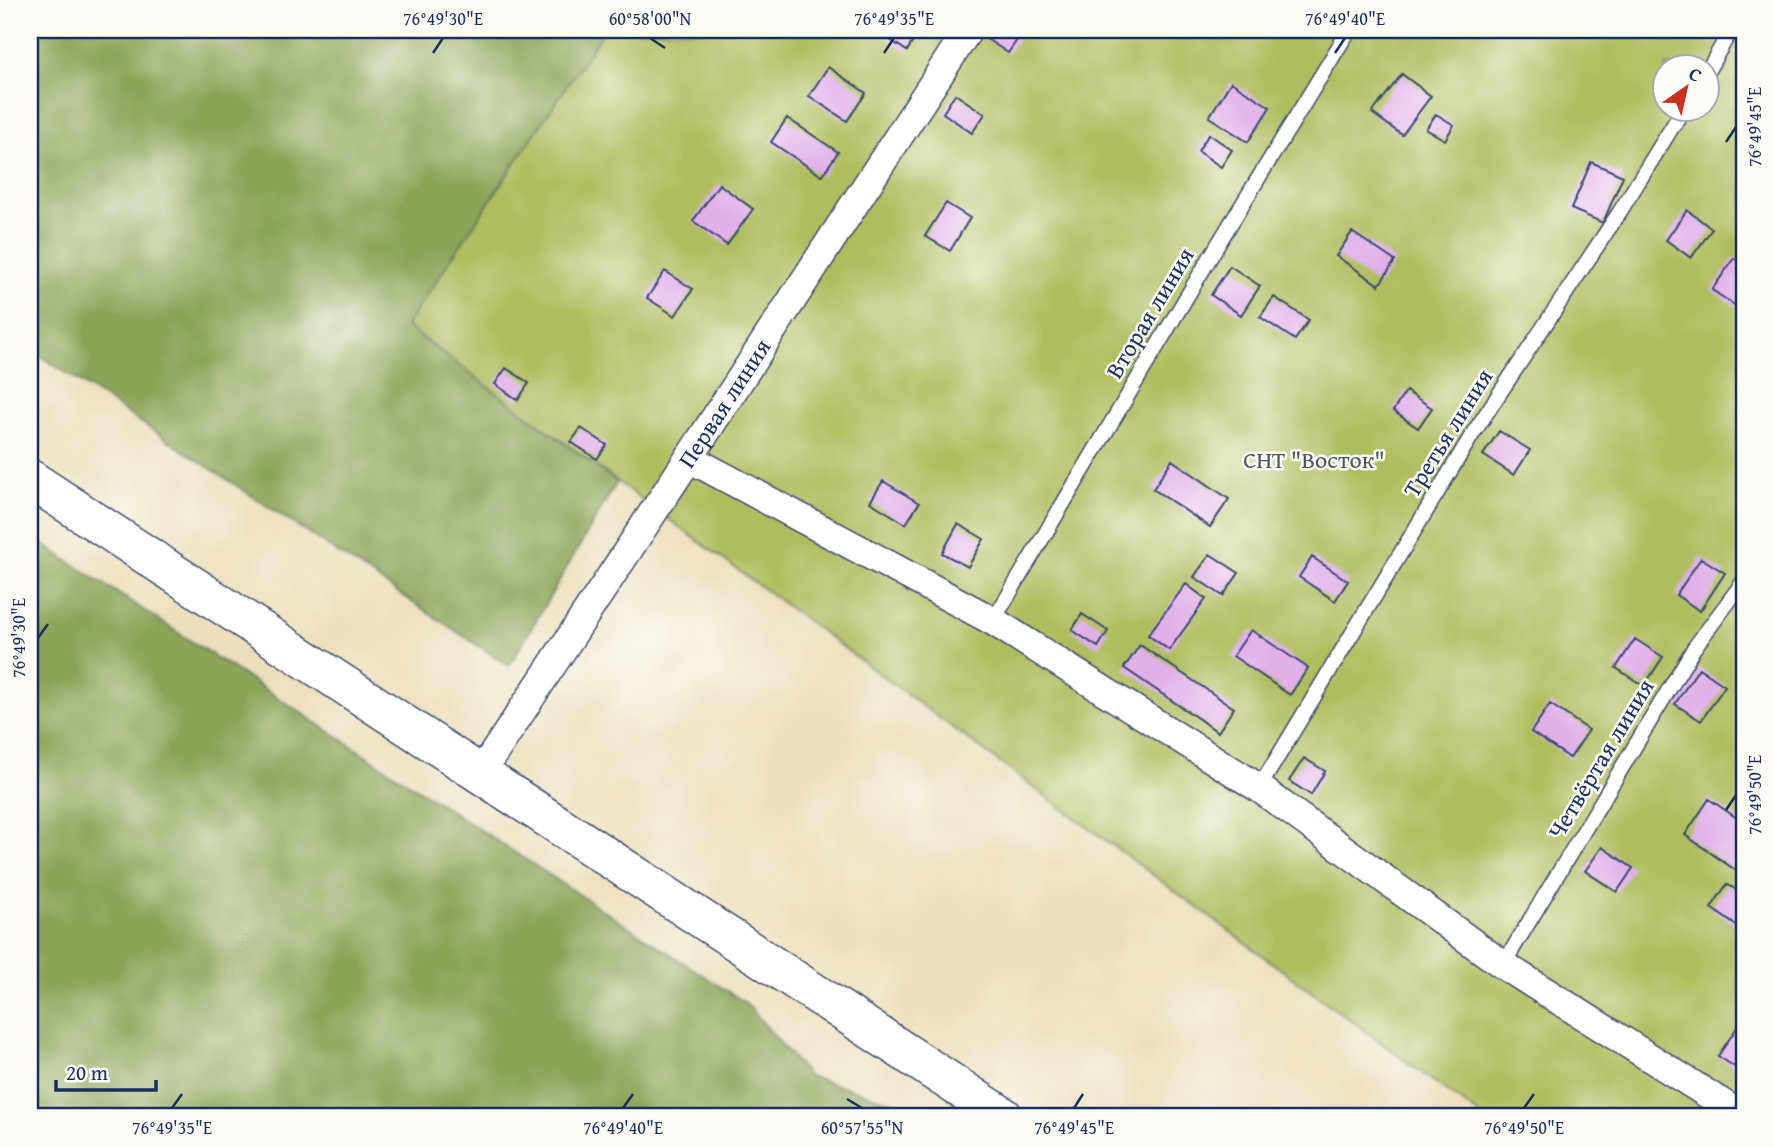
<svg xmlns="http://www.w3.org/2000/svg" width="1774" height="1147" font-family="'Gentium Book Plus',serif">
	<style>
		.green { fill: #b0bd5f; stroke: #66765e; stroke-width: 2; fill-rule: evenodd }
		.forest { fill: #8ca456; stroke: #546a5a; stroke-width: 2 }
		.building { fill: #dfb0e9 }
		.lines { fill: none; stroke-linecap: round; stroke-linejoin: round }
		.service-casing { stroke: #3a496c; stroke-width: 17 }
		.minor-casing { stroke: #3a496c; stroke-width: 31 }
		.primary-casing { stroke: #3a496c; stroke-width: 41 }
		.service { stroke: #fff; stroke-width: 14 }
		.minor { stroke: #fff; stroke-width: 28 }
		.primary { stroke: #fff; stroke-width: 38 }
		.ticks { fill: none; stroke: #1b2f5e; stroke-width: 2.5 }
		.labels { text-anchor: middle; stroke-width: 5; stroke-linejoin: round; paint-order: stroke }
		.street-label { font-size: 24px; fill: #1b2f5e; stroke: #fdfcf7 }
		.park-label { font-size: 24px; fill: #485a5e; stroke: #fdfcf7 }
		.neatline { fill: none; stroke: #1b2f5e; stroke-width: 2.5 }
		.ticks-label { font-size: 18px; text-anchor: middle; fill: #1b2f5e }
	</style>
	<rect width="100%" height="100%" fill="#fdfcf7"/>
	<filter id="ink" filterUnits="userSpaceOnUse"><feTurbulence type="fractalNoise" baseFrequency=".0143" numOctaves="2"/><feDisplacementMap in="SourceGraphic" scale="14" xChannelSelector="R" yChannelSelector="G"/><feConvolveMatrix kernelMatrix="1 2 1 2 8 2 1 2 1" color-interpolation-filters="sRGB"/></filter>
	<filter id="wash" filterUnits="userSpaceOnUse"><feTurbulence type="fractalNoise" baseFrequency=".00686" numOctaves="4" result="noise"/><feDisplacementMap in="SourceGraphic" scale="28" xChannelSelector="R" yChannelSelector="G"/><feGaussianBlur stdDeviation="1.57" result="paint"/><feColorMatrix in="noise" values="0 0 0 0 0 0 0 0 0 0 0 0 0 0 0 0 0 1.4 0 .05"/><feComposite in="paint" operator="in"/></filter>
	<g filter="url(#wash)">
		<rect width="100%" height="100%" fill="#ebdfbb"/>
		<!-- green -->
		<path class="green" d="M604,30h1140v1087h-262l-1076,-791zM1666,66h42v42h-42z"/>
		<!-- forest -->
		<path class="forest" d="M30,30h574l-198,296 211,156 -108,184 -479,-317z
			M30,536l717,468 61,72 82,25 26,16h-886z"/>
		<g id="blocks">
			<!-- building -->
			<path class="building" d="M884,30h36l-13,21 -26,-17z
				M986,30h38l-16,23 -26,-17z
				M828,67l38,26 -19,28 -38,-25z
				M1402,74l29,22 -29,39 -30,-22z
				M1231,82l39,25 -22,35 -39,-25z
				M955,94l30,20 -13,19 -29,-20z
				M1436,114l18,11 -9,15 -19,-11z
				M787,118l51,34 -16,24 -51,-34z
				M1209,134l23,16 -11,17 -23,-16z
				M1591,162l32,14 -20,47 -32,-14z
				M719,184l34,25 -26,36 -34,-24z
				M946,203l24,15 -20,33 -25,-15z
				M1687,210l25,19 -21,29 -25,-18z
				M1352,232l43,29 -16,24 -43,-29z
				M1734,258l10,7v35l-5,8 -27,-18z
				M1230,266l30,20 -19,29 -30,-20z
				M665,271l28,18 -18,27 -28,-18z
				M1274,297l35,23 -14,20 -35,-23z
				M506,368l23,15 -11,17 -23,-16z
				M1406,391l26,17 -14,20 -25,-17z
				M581,428l26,17 -10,14 -26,-17z
				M1499,431l31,19 -16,25 -31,-20z
				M1172,460l57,39 -19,28 -57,-38z
				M883,481l36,22 -13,21 -36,-22z
				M958,524l26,15 -16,28 -26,-14z
				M1210,554l29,19 -16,23 -29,-19z
				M1312,557l36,24 -13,20 -36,-24z
				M1701,558l24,15 -25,38 -24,-16z
				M1186,584l20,15 -37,51 -21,-15z
				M1082,614l26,17 -10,16 -26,-17z
				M1251,630l57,38 -18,27 -57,-39z
				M1635,639l28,18 -19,29 -28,-18z
				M1140,645l94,63 -16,24 -94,-64z
				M1699,668l26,18 -24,35 -26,-17z
				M1550,704l39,26 -19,28 -39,-26z
				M1304,758l21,13 -14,24 -22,-14z
				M1709,799l35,24v53l-59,-41z
				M1602,847l31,21 -16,24 -32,-21z
				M1727,884l17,11v36l-33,-23z
				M1744,1017v56l-26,-17z"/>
		</g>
	</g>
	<g filter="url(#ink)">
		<use href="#blocks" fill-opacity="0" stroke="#3a496c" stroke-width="2"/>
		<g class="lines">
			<!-- service casing -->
			<g class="service-casing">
				<path id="service" d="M1708,70l23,-40
					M993,621l227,-380 129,-211
					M1259,788l213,-353 147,-222 65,-105
					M1503,965l191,-317 50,-67"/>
			</g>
			<!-- minor casing -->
			<g class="minor-casing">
				<g id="minor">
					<path d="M689,458l304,163 266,167 244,177 241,152"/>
					<path id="s1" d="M480,774l209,-316 279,-428"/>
				</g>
			</g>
			<!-- primary casing -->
			<g class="primary-casing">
				<path id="primary" d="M30,479l974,638"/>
			</g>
			<!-- service -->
			<use href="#service" class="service"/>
			<!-- minor -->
			<use href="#minor" class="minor"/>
			<!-- primary -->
			<use href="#primary" class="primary"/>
		</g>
	</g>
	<!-- ticks -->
	<path class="ticks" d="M650,38l15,10M433,53l10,-15M884,53l10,-15M1335,53l10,-15M1726,142l10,-15M38,638l10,-14M1726,810l10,-15M847,1099l15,9M172,1108l10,-14M623,1108l10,-14M1074,1108l9,-14M1524,1108l10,-14"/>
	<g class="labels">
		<!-- street labels -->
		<g class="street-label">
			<text transform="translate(1150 313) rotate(-59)" y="8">Вторая линия</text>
			<text dy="8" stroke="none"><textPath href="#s1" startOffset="444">Первая линия</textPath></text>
			<text transform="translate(1448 433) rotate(-58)" y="8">Третья линия</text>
			<text transform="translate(1601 759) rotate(-59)" y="8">Четвёртая линия</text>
		</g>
		<!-- park labels -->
		<g class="park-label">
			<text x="1314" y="468">СНТ "Восток"</text>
		</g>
	</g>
	<!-- margin -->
	<rect width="1774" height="1147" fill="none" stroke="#fdfcf7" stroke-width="77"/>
	<!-- north arrow -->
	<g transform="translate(1686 88) rotate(34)"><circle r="33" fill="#fdfcf7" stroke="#a3aaba" stroke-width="2"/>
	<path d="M0-5L12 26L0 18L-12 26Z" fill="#c8321e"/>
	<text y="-10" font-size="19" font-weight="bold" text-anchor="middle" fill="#1b2f5e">С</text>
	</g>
	<!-- scale -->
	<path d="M56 1080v10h100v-10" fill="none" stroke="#1b2f5e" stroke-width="3.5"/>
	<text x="66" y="1080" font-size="21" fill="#1b2f5e" stroke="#fdfcf7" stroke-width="5" paint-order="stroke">20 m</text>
	<rect x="38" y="38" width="1698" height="1070" class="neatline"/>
	<g class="ticks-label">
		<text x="443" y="25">76°49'30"E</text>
		<text x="650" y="25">60°58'00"N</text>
		<text x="894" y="25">76°49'35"E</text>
		<text x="1345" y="25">76°49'40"E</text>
		<text transform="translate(1755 127) rotate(-90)" y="6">76°49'45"E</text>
		<text transform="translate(19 638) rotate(-90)" y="6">76°49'30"E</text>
		<text transform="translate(1755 795) rotate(-90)" y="6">76°49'50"E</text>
		<text x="172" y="1134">76°49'35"E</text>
		<text x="623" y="1134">76°49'40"E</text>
		<text x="862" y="1134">60°57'55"N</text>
		<text x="1074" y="1134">76°49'45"E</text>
		<text x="1524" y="1134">76°49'50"E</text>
	</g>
</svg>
